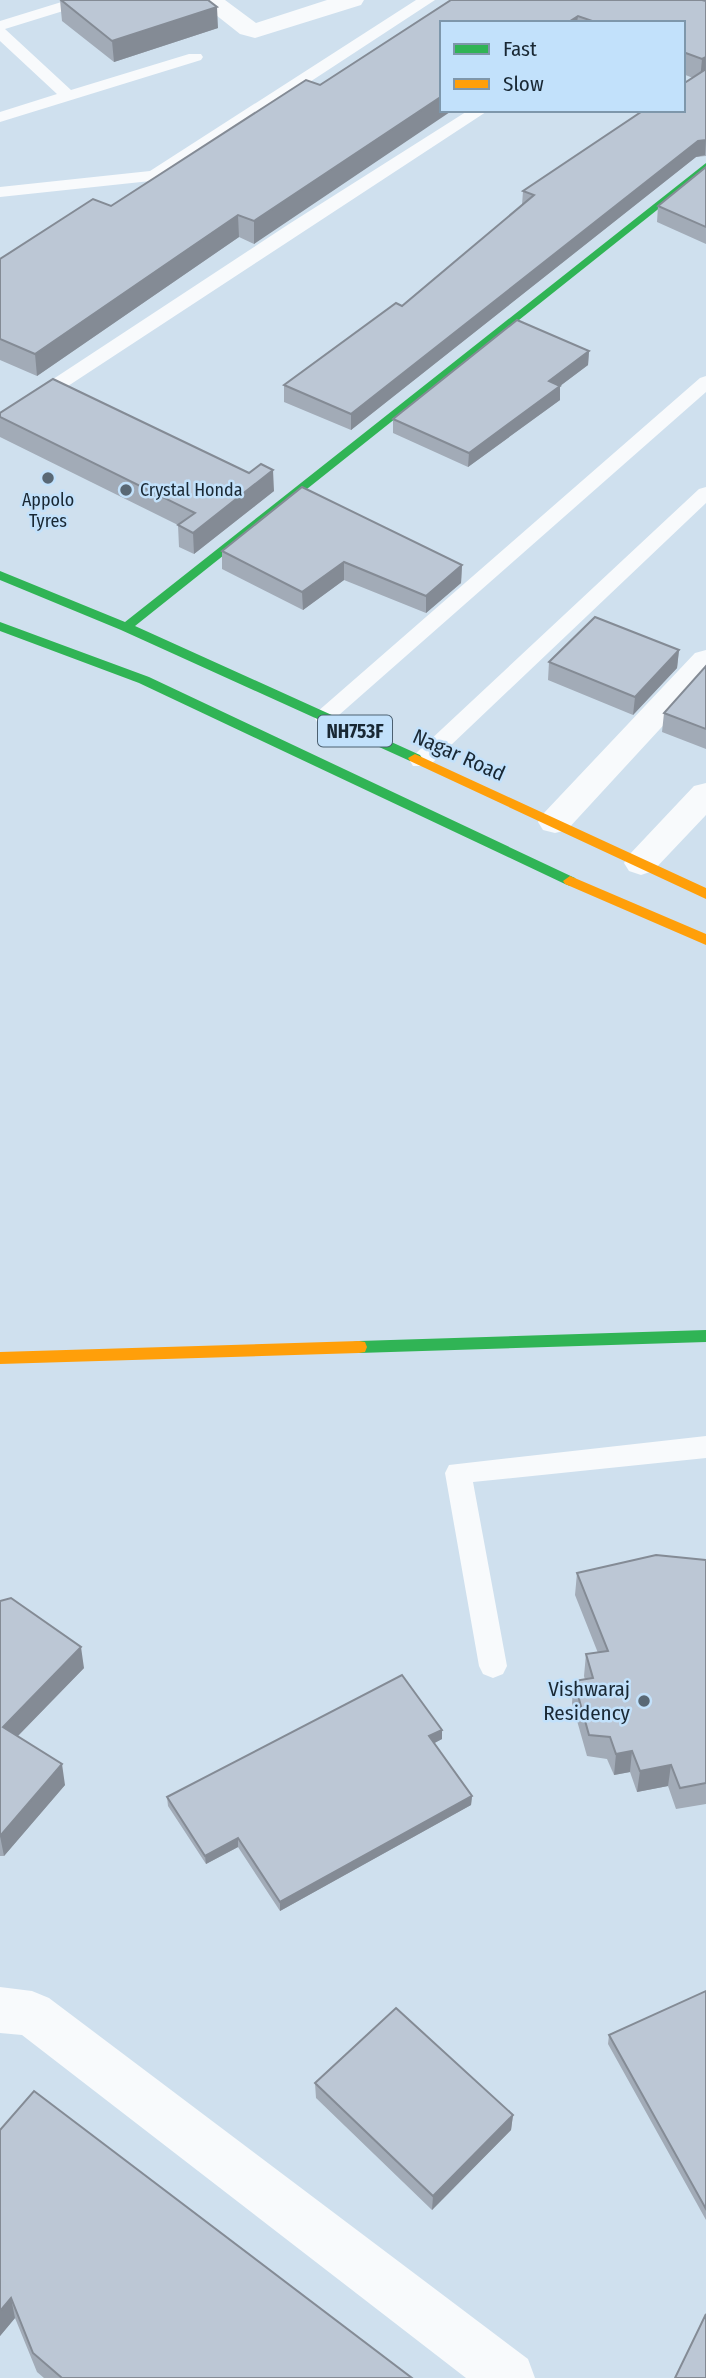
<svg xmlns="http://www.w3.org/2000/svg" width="706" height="2378" font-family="'Fira Sans Condensed',sans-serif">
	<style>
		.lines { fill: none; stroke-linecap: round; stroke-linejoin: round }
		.lane { fill: #f8fafc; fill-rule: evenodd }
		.street { fill: #f8fafc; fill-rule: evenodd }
		.fast { fill: #30b455; fill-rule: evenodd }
		.slow { fill: #ff9f0a; fill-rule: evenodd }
		.wall { fill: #a2abb7 }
		.shaded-wall { fill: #848b95 }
		.building { fill: #bcc7d5; stroke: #848b95; stroke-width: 2 }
		.poi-dot { fill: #596875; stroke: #c2e1fb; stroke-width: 2.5 }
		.labels { text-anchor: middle; stroke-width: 5; stroke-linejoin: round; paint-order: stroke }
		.far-poi-label { font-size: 18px; fill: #192834; stroke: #c2e1fb; text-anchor: start }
		.shield { fill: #c2e1fb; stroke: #4c6070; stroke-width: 2 }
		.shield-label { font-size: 19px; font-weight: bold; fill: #192834 }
		.street-label { font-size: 21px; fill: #192834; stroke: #c2e1fb }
		.poi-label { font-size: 21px; fill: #192834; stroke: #c2e1fb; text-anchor: end }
	</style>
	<rect width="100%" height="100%" fill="#cfe0ee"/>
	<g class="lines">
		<!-- lane -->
		<path class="lane" d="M68,0h24l-3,3 -84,26 66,61 118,-36h12l2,3 -2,3 -201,62v-10l57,-18 -57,-53v-20z
			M416,0h19l-275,180 -160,17v-10l150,-16z
			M469,110h20l-482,316 -7,2v-14l289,-190z
			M706,376v16l-375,330h-14l-3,-5 3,-5 383,-334z
			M706,487v16l-277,263h-16l-3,-5 3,-5 286,-267z
			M706,1436v22l-233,24 34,184 -4,8 -10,4 -10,-4 -4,-8 -34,-193 4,-8z"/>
		<!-- street -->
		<path class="street" d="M197,0h28l31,23 71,-23h37l-3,5 -106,33 -15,-4z
			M706,650v29l-139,151 -12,3 -12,-3 -5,-8 5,-8 152,-161z
			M706,783v32l-53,56 -12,4 -12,-4 -5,-8 5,-8 65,-69z
			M0,1987l32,4 17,7 479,361 7,19h-69l-444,-343 -22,-2z"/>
		<!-- fast -->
		<path class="fast" d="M706,163v8l-571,455 285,129 2,3 -2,3h-10l-289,-131 -121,-50v-9l125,51z
			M0,622l149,55 426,201 2,3 -7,5 -5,-2 -426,-201 -139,-52z
			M706,1330v12l-347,11 -6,-1 -2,-5 2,-5 6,-1z"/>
		<!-- slow -->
		<path class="slow" d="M415,754l291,134v11l-296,-138 -2,-3z
			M570,876l136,58v11l-141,-61 -2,-3z
			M359,1341l6,1 2,5 -2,5 -6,1 -359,11v-12z"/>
	</g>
	<!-- wall -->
	<path class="wall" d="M60,0l158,28 -104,34 -52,-41z
		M451,0l255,1v155l-10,1 -345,273 -67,-28v-17l118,-79 120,-101 1,-14 170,-113 -10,-4v-51h-241l-188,221 -15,-7 -202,139 -37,-16v-101l111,-53 209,-121z
		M706,167v77l-49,-22 1,-16z
		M589,351l-1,14 -28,21v14l-92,67 -75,-34v-14z
		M0,413l274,78 -80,63 -15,-7 -1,-22 -178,-88z
		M222,551l240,14 -1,18 -35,30 -82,-33 -41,30 -81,-41z
		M679,650l-2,18 -44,47 -85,-35 1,-18z
		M706,666v83l-44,-17 2,-19z
		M706,1560v244l-30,5 -8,-23 -31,6 -7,-20 -16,3 -7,-16 -20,-3 -15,-53 2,-22 11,-1 -1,-4 2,-22 12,-1 -23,-58 2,-22z
		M0,1601l84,67 -66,68 47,49 -61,71h-4z
		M442,1730v9l-8,4 38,53 -1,9 -191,106 -42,-64 -32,17 -38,-58 -1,-9z
		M706,1991v229l-98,-176 1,-9z
		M315,2083l198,32 -2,15 -79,80 -116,-112z
		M0,2130l412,248h-368l-7,-6 -22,-54 -15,18z"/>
	<!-- shaded-wall -->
	<path class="shaded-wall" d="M217,7l1,21 -104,34 -2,-21z
		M578,16l-1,7h-10z
		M706,57v21l-6,2 2,-21z
		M442,96v14h11l-199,134v-23z
		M706,140l-1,15 -9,2 -345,273v-16l347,-273z
		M238,215l1,22 -202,139 -2,-22z
		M589,351l-1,14 -40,30 1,-14z
		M560,386v14l-92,67 1,-14z
		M273,470l1,21 -80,63 -1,-21z
		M344,562v18l-41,30 -1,-18z
		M462,565l-1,18 -35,30v-17z
		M679,650l-2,18 -44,47 2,-18z
		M81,1647l3,21 -77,79 -4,-20z
		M442,1730v9l-13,7v-10z
		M632,1751l-2,21 -16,3 2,-21z
		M62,1764l3,21 -61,71 -4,-20z
		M671,1765l-3,21 -31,6 3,-21z
		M472,1796l-1,9 -191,106v-9z
		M238,1838v9l-32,17 -1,-8z
		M513,2115l-2,15 -79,80 1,-14z
		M11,2298l4,20 -15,18v-25z"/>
	<!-- building -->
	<path class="building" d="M61,0h147l9,7 -105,34z
		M451,0h251l4,1v56l-4,2 -19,-7v-29h-85l-20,-7 -11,7h-125v73l-188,125 -16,-6 -203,139 -35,-15v-80l93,-60 18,7 195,-126 14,5z
		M706,69v71l-8,1 -347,273 -67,-29 112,-82 6,3 132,-111 -11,-4 121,-81h39v-26z
		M706,167v60l-48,-21z
		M517,320l72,31 -40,30 11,5 -91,67 -76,-34z
		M53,379l196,94 12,-9 12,6 -80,63 -15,-8 17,-12 -195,-96v-4z
		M302,487l160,78 -36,31 -82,-34 -42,30 -80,-41z
		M595,617l84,33 -44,47 -86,-35z
		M706,666v63l-42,-16z
		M656,1555l50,5v223l-26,5 -9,-23 -31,6 -8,-20 -16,3 -6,-17 -21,-2 -15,-54 19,-3 -7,-24 22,-3 -31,-78z
		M11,1598l70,49 -78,80 59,37 -62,72v-235z
		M402,1675l40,55 -13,6 43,60 -192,106 -42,-64 -33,18 -38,-59z
		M706,1991v218l-97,-174z
		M396,2008l117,107 -80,81 -118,-113z
		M34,2091l378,287h-350l-29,-25 -22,-55 -11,13v-181z
		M706,2314v64h-31z"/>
	<!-- markers -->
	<g class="poi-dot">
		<circle cx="48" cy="478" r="7"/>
		<circle cx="126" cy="490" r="7"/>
		<circle cx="644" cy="1701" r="7"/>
	</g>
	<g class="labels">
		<!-- far-poi labels -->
		<g class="far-poi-label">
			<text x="140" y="496">Crystal Honda</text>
			<text x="48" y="506" text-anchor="middle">Appolo<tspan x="48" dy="21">Tyres</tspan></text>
		</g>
		<!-- shield labels -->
		<rect class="shield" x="318" y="715.5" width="74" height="31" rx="5"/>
		<g class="shield-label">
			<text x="355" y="738">NH753F</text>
		</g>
		<!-- street labels -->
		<g class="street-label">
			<text transform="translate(459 755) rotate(24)" y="7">Nagar Road</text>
		</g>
		<!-- poi labels -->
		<g class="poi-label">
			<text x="630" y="1696">Vishwaraj<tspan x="630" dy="24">Residency</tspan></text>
		</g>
	</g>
	<!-- legend -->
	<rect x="440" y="21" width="245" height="91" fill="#c2e1fb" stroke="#7e97ab" stroke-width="2"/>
	<rect x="454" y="44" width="35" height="10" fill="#30b455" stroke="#7e97ab" stroke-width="2"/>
	<text x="503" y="56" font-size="21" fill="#192834">Fast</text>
	<rect x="454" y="79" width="35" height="10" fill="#ff9f0a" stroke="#7e97ab" stroke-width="2"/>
	<text x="503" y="91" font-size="21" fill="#192834">Slow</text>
</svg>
